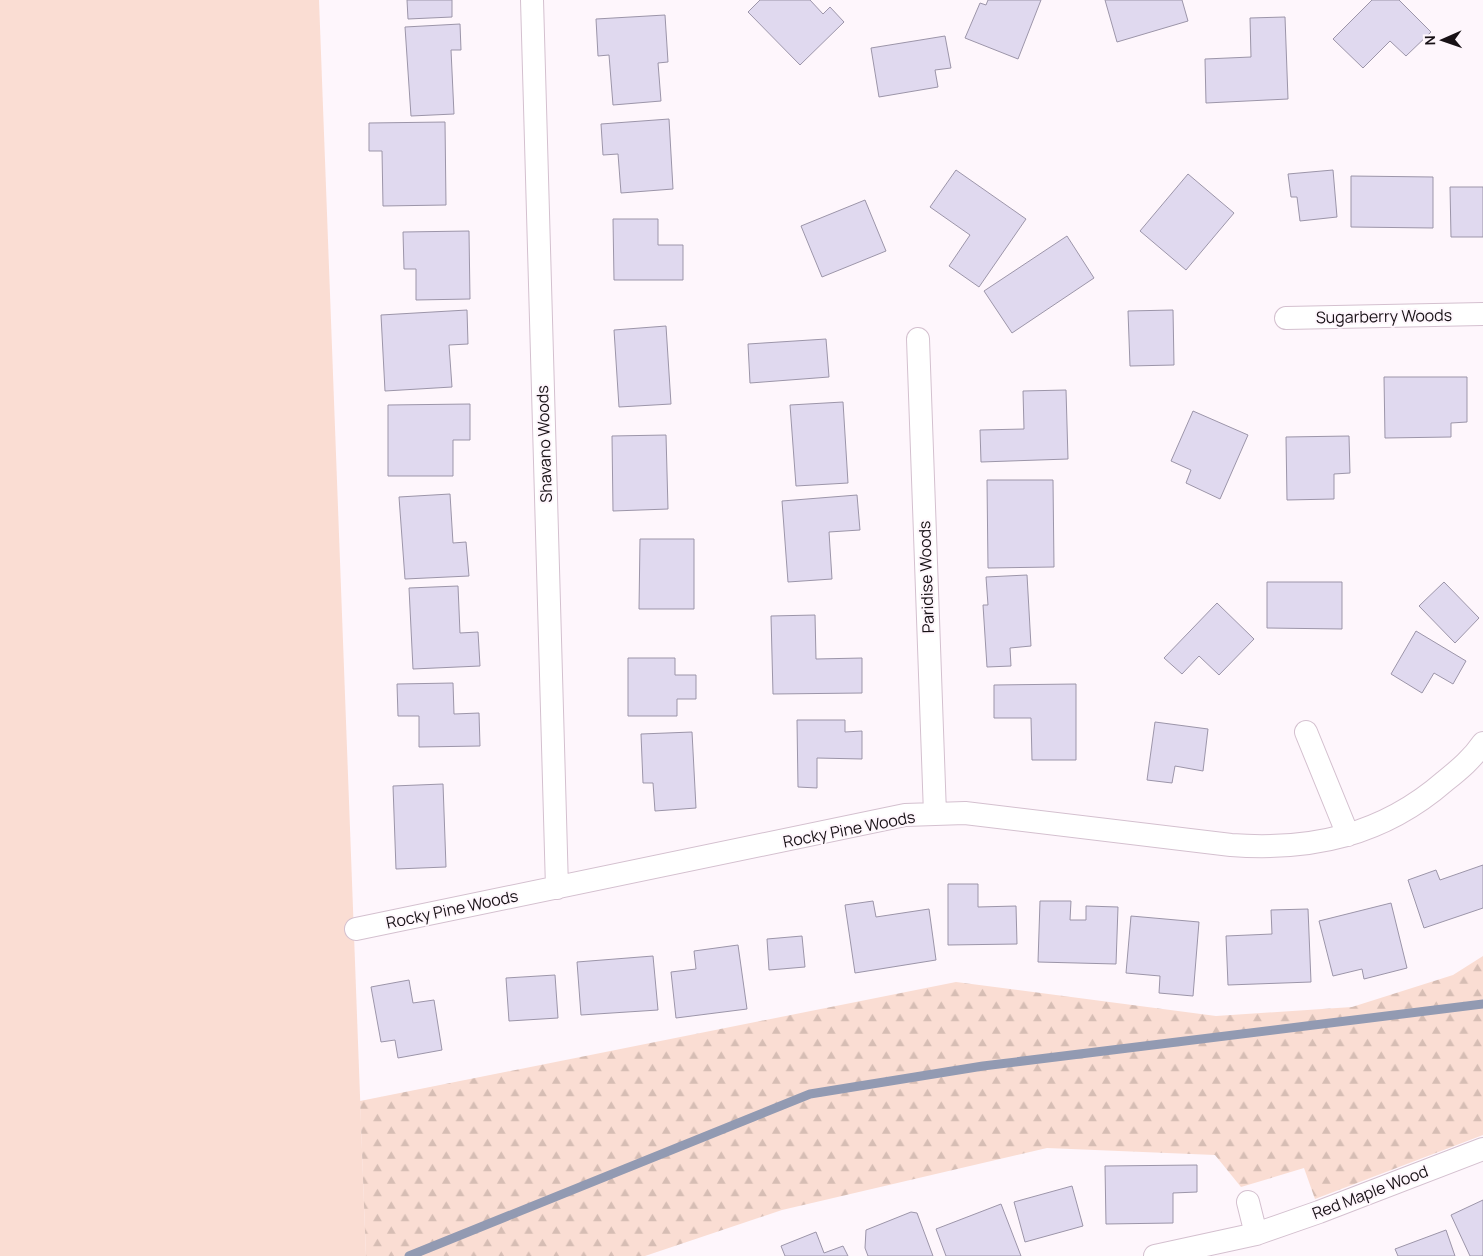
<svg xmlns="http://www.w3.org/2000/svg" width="1483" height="1256" font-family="Manrope,sans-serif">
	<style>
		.grass { fill: #faddd3 }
		.forest { fill: url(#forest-firs) }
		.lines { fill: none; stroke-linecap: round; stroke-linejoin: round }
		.stream { stroke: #929ab2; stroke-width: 9 }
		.building { fill: #e0d9ef; stroke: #9c95a9 }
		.minor-casing { stroke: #d4c0cf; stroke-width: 24 }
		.minor { stroke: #fff; stroke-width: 22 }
		.labels { text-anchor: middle; stroke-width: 4; stroke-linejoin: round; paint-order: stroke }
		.street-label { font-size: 16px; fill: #181116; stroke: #fef6fc }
	</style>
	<defs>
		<pattern id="forest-firs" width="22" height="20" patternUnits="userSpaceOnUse" patternTransform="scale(1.25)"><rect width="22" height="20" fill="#faddd3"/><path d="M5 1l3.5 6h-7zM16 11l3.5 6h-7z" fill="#d6bdb4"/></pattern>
	</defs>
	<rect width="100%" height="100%" fill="#fef6fc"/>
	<!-- grass -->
	<path class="grass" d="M0,0h319l47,1256h-366z"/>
	<!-- forest -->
	<path class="forest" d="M1483,956v179l-168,64 -11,-31 -63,19 -26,-32 -168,-7 -265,62 -137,46h-279l-6,-155 596,-119 260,34 136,-9 101,-32z"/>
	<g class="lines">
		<!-- stream -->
		<path class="stream" d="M409,1256l401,-162 173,-28 500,-62"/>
	</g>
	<!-- building -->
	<path class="building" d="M407,0h45v17l-44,2z
		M760,0h50l13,14 7,-7 14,15 -44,43 -52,-53z
		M988,0h53l-23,59 -53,-21 15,-35 6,2z
		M1105,0h77l6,21 -71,21z
		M1372,0h27l32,32 -25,24 -16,-15 -27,27 -30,-29z
		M665,15l3,47 -10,1 3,38 -48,4 -4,-50 -11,1 -2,-37z
		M1285,17l3,82 -82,4 -1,-44 46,-2 -1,-39z
		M460,24l1,26h-10l3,64 -43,2 -6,-89z
		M945,36l6,32 -16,2 3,17 -59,10 -8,-49z
		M669,119l4,70 -52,4 -3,-39 -15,1 -2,-31z
		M445,122l1,83 -63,1 -1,-55h-13v-28z
		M956,170l70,49 -47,68 -30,-21 21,-31 -40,-28z
		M1333,170l4,47 -37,4 -3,-24h-6l-3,-23z
		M1188,174l46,39 -48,57 -46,-39z
		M1351,176l82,1v51l-82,-1z
		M1450,187h33v50h-32z
		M865,200l21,51 -64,26 -21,-51z
		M613,219h45v26h25v35h-69z
		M469,231l1,68 -54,1v-31h-12l-1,-37z
		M1067,236l27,42 -82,55 -28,-42z
		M467,310l1,34 -19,1 3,42 -67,4 -4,-76z
		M1173,310l1,55 -44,1 -2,-55z
		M666,326l5,78 -52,3 -5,-77z
		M826,339l3,38 -79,6 -2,-39z
		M1384,377h83v45l-16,1v14l-66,1z
		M1066,390l2,69 -87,3 -1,-32 44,-1 -1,-38z
		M843,402l5,81 -52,3 -6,-81z
		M470,404v36h-17v36h-65v-71z
		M1193,411l55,24 -28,64 -34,-16 5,-13 -20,-9z
		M666,435l2,74 -55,2 -1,-75z
		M1349,436l1,37 -16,1v25l-47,1 -1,-63z
		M987,480h66l1,87 -66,1z
		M450,494l3,49 13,-1 3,34 -64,3 -6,-82z
		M857,495l3,35 -31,2 3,47 -44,3 -6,-81z
		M640,539h54v70h-55z
		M1027,575l4,71 -21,2 1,18 -24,1 -4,-62h5l-2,-28z
		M1267,582h75v47l-75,-1z
		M1444,582l35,36 -24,25 -36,-37z
		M458,586l2,47 18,-1 2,34 -67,3 -4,-81z
		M1217,603l37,36 -35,36 -20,-19 -17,18 -18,-16z
		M815,615l1,44 46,-1v35l-89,1 -2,-78z
		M1416,631l50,30 -13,23 -19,-11 -12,20 -31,-19z
		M628,658h47v17h21v24h-19v17h-49z
		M453,683l1,31 25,-1 1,33 -61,1v-31h-21l-1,-32z
		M1076,684v76h-44l-1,-42h-37v-33z
		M797,720h48v12l17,-1v28l-45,-1v30l-19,-1z
		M1155,722l53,7 -5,42 -28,-5 -3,17 -25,-3z
		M692,732l4,76 -41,3 -2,-28h-10l-2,-49z
		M443,784l3,83 -50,2 -3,-83z
		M1483,865v43l-59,20 -16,-48 28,-10 4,10z
		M948,884h30v23l38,-1 1,38 -69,1z
		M873,901l3,16 53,-8 7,51 -81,13 -10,-68z
		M1040,901h31l-1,19h16v-14l32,1 -2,57 -78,-2z
		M1391,903l16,65 -43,11 -2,-10 -29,7 -14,-55z
		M1308,909l3,73 -83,3 -2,-49 46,-2 -1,-24z
		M1131,916l68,6 -6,74 -34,-3 1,-17 -34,-3z
		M802,936l3,31 -36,3 -2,-31z
		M738,945l9,64 -71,9 -5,-46 25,-3 -2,-18z
		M653,956l5,54 -77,5 -4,-53z
		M555,975l3,43 -49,3 -3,-43z
		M409,980l4,23 21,-3 8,50 -44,8 -3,-18 -14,2 -10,-55z
		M1197,1165v27l-24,1v30l-67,1 -1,-58z
		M1072,1186l11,40 -58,16 -11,-40z
		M1483,1200v56h-13l-19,-41z
		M1001,1204l20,52h-75l-10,-27z
		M911,1212l6,1 16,43h-65l-3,-8 1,-18z
		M1446,1230l9,26h-57l-3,-7z
		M816,1232l8,21 19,-7 5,10h-63l-4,-10z"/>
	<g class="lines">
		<!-- minor casing -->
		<g class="minor-casing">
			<path id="minor" d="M532,0l25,888
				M1286,318l197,-4
				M918,339l17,475
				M1306,732l42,103
				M356,929l549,-114 60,-2 266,32c81,6 152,-10 214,-64 15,-12 27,-22 38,-38
				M1248,1202l8,32
				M1155,1256l101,-22 63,-22 164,-63"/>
		</g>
		<!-- minor -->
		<use href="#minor" class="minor"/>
	</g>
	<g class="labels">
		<!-- street labels -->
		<g class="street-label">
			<text transform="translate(1384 316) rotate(-1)" y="6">Sugarberry Woods</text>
			<text transform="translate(544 444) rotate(-92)" y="6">Shavano Woods</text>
			<text transform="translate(926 577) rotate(-92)" y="6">Paridise Woods</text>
			<text transform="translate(849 829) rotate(-11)" y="6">Rocky Pine Woods</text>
			<text transform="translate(452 909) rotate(-12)" y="6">Rocky Pine Woods</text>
			<text transform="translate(1370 1192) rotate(-21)" y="6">Red Maple Wood</text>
		</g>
	</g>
	<!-- north arrow -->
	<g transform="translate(1443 40) rotate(268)" stroke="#fef6fc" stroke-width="4" paint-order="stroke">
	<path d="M0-4L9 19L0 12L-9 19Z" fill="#181116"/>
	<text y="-8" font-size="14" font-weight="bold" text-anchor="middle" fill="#181116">N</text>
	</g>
</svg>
